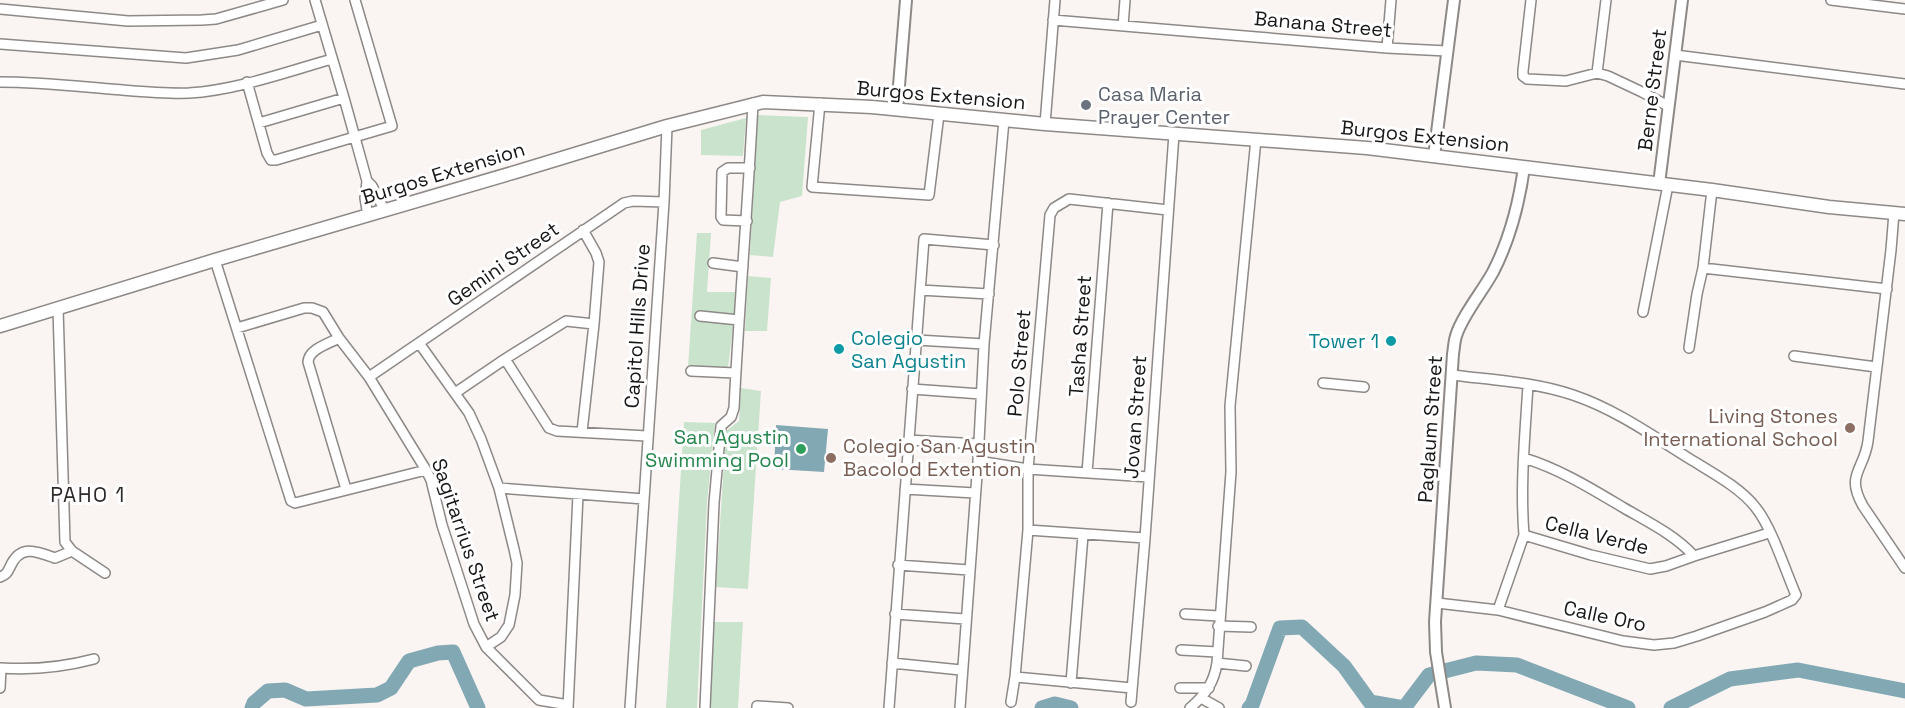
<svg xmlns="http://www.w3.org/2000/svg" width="1905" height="708" font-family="'Space Grotesk',sans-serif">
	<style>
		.green { fill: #cae3cd }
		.water { fill: #82a9b3 }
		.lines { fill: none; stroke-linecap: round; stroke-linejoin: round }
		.river { stroke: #82a9b3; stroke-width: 15 }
		.minor-casing { stroke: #8d8987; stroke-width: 12 }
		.tertiary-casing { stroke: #8d8987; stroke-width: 14 }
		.secondary-casing { stroke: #8d8987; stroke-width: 15 }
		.minor { stroke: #fff; stroke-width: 9 }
		.tertiary { stroke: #fff; stroke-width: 10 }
		.secondary { stroke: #fff; stroke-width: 12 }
		.worship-dot { fill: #6b7280; stroke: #fff; stroke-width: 2 }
		.culture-dot { fill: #0f9aa8; stroke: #fff; stroke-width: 2 }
		.education-dot { fill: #8d6e63; stroke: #fff; stroke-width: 2 }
		.leisure-dot { fill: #2e9e5b; stroke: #fff; stroke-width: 2 }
		.labels { text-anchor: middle; stroke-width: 6; stroke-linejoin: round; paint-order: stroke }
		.street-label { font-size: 20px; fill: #191716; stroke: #fff }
		.worship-label { font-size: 20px; fill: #5b616d; stroke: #fff; text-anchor: start }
		.culture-label { font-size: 20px; fill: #0d838f; stroke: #fff; text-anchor: start }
		.education-label { font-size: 20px; fill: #785e54; stroke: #fff; text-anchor: end }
		.leisure-label { font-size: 20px; fill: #27864d; stroke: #fff; text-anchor: end }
		.neighbourhood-label { font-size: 21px; letter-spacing: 1.5px; fill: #2e2a29; stroke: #fff }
	</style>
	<rect width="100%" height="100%" fill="#faf5f3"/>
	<!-- green -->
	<path class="green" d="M757,115l51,2 -6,79 -22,6 -7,55 -23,-2z
		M746,118l-3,38 -42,-1v-25z
		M697,233h14l-4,59h28l-1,26 -6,50 -40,-1z
		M748,276l23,2 -4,53h-22z
		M741,388l20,3 -13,198 -32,-2 10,-156 13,-10z
		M684,422l31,1 -8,79 -10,206h-31z
		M712,622h31l-5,86h-31z"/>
	<!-- water -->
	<path class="water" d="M776,425l52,4 -4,43 -50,-3z"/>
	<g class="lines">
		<!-- river -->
		<path class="river" d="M252,708l2,-5 14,-12 17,-1 21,9 71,-4 14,-7 18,-27 29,-8 15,-1 25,56
			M1042,708l13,-4 16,4
			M1249,708l3,-3 28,-77 22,-1 42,39 26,36 34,6 25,-33 47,-12 41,2 111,43
			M1671,708l59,-29 68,-9 107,21"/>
		<!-- minor casing -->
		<g class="minor-casing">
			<path id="minor" d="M315,0l29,98 23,83 -2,17 3,18
				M1531,0l-8,71v5l4,3 39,2 31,-8 11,3 34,16 26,14
				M1831,0l74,9
				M0,9l128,12 74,-1 14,-1 67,-19
				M1053,20l334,28 60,3
				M1123,26l2,-26
				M0,44l186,14 52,-8 84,-25
				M1387,48l4,-48
				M1675,55l230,29
				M1597,73l9,-73
				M0,82c37,0 74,4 110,7 26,2 53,5 79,4 48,-3 97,-21 143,-34
				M247,82l20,71 4,7h5l116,-34 -37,-126
				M820,103l-8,84 117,8 10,-81
				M259,123l85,-25
				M1045,124l10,-124
				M367,181l5,5 13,25
				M1894,213l-3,37 -23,191c-4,30 -23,33 -5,65l42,62
				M747,221l-24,-1 -2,-3 1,-45 6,-4h22
				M215,260l76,241 4,2 131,-33
				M713,263l30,4
				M1703,268l9,-78
				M920,290l69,4
				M58,308l7,234 7,9 33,22
				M1643,312l25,-127
				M700,316l39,4
				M237,328l67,-20h8l11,4 16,26 30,39 57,93 5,10 11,45 32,99 12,23 53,53 29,5
				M339,338c-11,6 -30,11 -31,24l38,127
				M917,340l67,4
				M419,343l50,70 12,26 18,49 15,61 3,14 -2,32 -6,30 -8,12 -15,10
				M1689,348l8,-54 6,-26 184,21
				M1794,356l82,11
				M505,359l44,69 8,3 90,5
				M691,371l44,2
				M369,377l255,-174 9,-2 31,1
				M1323,383l41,4
				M1528,385c-3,50 -8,100 -4,150l67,20 59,14 16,-3 28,-10 75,-23
				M912,389l69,5
				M455,393l50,-34 61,-38 28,3
				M582,432l12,-108 5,-62 -3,-9 -13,-23
				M908,440l71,4
				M1524,458c36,11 68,31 100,50 24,14 51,27 70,48
				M978,461l50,8 121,8
				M1087,473l21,-270
				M499,488l145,11
				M905,489l70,4
				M1028,530l117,8
				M898,565l71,5
				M0,577c6,-2 7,-4 10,-10 10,-23 26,-16 45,-9l17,-7
				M1437,603l61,7 125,31 31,4 20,-2 23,-7 68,-24 27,-12 4,-5c-11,-25 -24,-67 -40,-87 -15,-20 -45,-36 -66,-49 -37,-23 -75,-50 -117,-64 -38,-13 -81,-15 -121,-20
				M1498,610l26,-75
				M895,614l70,5
				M1185,614l34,2
				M1218,626l33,1
				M1181,650l36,2
				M892,663l69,7
				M1217,663l29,3
				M1015,677l117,11
				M1071,683l12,-148
				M0,688l1,-20c31,2 63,-1 93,-9
				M1180,688h29
				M1201,698l18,10
				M1011,702l4,-25 13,-147v-61l22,-254 4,-7 15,-9 99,11
				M1131,702l14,-164 29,-404
				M568,708l10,-213
				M630,708l34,-506 3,-76
				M705,708l9,-205 7,-77 10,-9 3,-9c5,-102 14,-203 19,-305
				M757,708v-2l31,2
				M889,708l35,-469 70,6
				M960,708l18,-247 6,-117 20,-224
				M1190,708c15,-13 24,-25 27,-45l14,-191 -1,-66 26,-267"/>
		</g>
		<!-- tertiary casing -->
		<g class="tertiary-casing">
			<path id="tertiary" d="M897,110l9,-110
				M1434,156l20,-156
				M1659,184l23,-184
				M1445,708l-9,-56 -1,-30 18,-268c1,-5 1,-12 3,-18 6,-20 26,-44 37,-64 17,-33 26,-68 31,-105"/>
		</g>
		<!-- secondary casing -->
		<g class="secondary-casing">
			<path id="secondary" d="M0,326l215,-66 304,-89 148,-45 96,-24 109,5 173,17 322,24 345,42 117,17 76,7"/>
		</g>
		<!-- minor -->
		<use href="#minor" class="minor"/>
		<!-- tertiary -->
		<use href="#tertiary" class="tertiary"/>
		<!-- secondary -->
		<use href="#secondary" class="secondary"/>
	</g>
	<!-- markers -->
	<circle class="worship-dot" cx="1086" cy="105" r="6"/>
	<g class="culture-dot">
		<circle cx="1391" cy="341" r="6"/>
		<circle cx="839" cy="349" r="6"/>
	</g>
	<g class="education-dot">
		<circle cx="1850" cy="428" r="6"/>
		<circle cx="831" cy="458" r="6"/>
	</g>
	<circle class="leisure-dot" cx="801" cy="449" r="6"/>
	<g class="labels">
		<!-- street labels -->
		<g class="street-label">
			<text transform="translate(1323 24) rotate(5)" y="7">Banana Street</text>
			<text transform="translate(1652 90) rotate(-83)" y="7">Berne Street</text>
			<text transform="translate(941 95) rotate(5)" y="7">Burgos Extension</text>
			<text transform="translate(1425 136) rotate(6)" y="7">Burgos Extension</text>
			<text transform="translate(443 173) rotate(-17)" y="7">Burgos Extension</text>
			<text transform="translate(503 264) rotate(-35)" y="7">Gemini Street</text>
			<text transform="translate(637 326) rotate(-86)" y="7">Capitol Hills Drive</text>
			<text transform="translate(1080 336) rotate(-86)" y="7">Tasha Street</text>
			<text transform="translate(1019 363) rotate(-85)" y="7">Polo Street</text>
			<text transform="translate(1135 417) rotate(-86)" y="7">Jovan Street</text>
			<text transform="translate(1430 429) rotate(-86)" y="7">Paglaum Street</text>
			<text transform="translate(1597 535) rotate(14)" y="7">Cella Verde</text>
			<text transform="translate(466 540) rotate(71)" y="7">Sagitarrius Street</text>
			<text transform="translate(1605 616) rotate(12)" y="7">Calle Oro</text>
		</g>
		<!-- worship labels -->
		<g class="worship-label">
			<text x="1098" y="101">Casa Maria<tspan x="1098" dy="23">Prayer Center</tspan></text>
		</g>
		<!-- culture labels -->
		<g class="culture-label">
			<text x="851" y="345">Colegio<tspan x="851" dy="23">San Agustin</tspan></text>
			<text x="1379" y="348" text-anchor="end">Tower 1</text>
		</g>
		<!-- education labels -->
		<g class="education-label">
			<text x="1838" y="423">Living Stones<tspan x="1838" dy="23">International School</tspan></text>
			<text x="843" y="453" text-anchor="start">Colegio San Agustin<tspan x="843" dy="23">Bacolod Extention</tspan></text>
		</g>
		<!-- leisure labels -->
		<g class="leisure-label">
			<text x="789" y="444">San Agustin<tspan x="789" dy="23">Swimming Pool</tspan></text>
		</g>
		<!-- neighbourhood labels -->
		<g class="neighbourhood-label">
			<text x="88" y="502">PAHO 1</text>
		</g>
	</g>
</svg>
